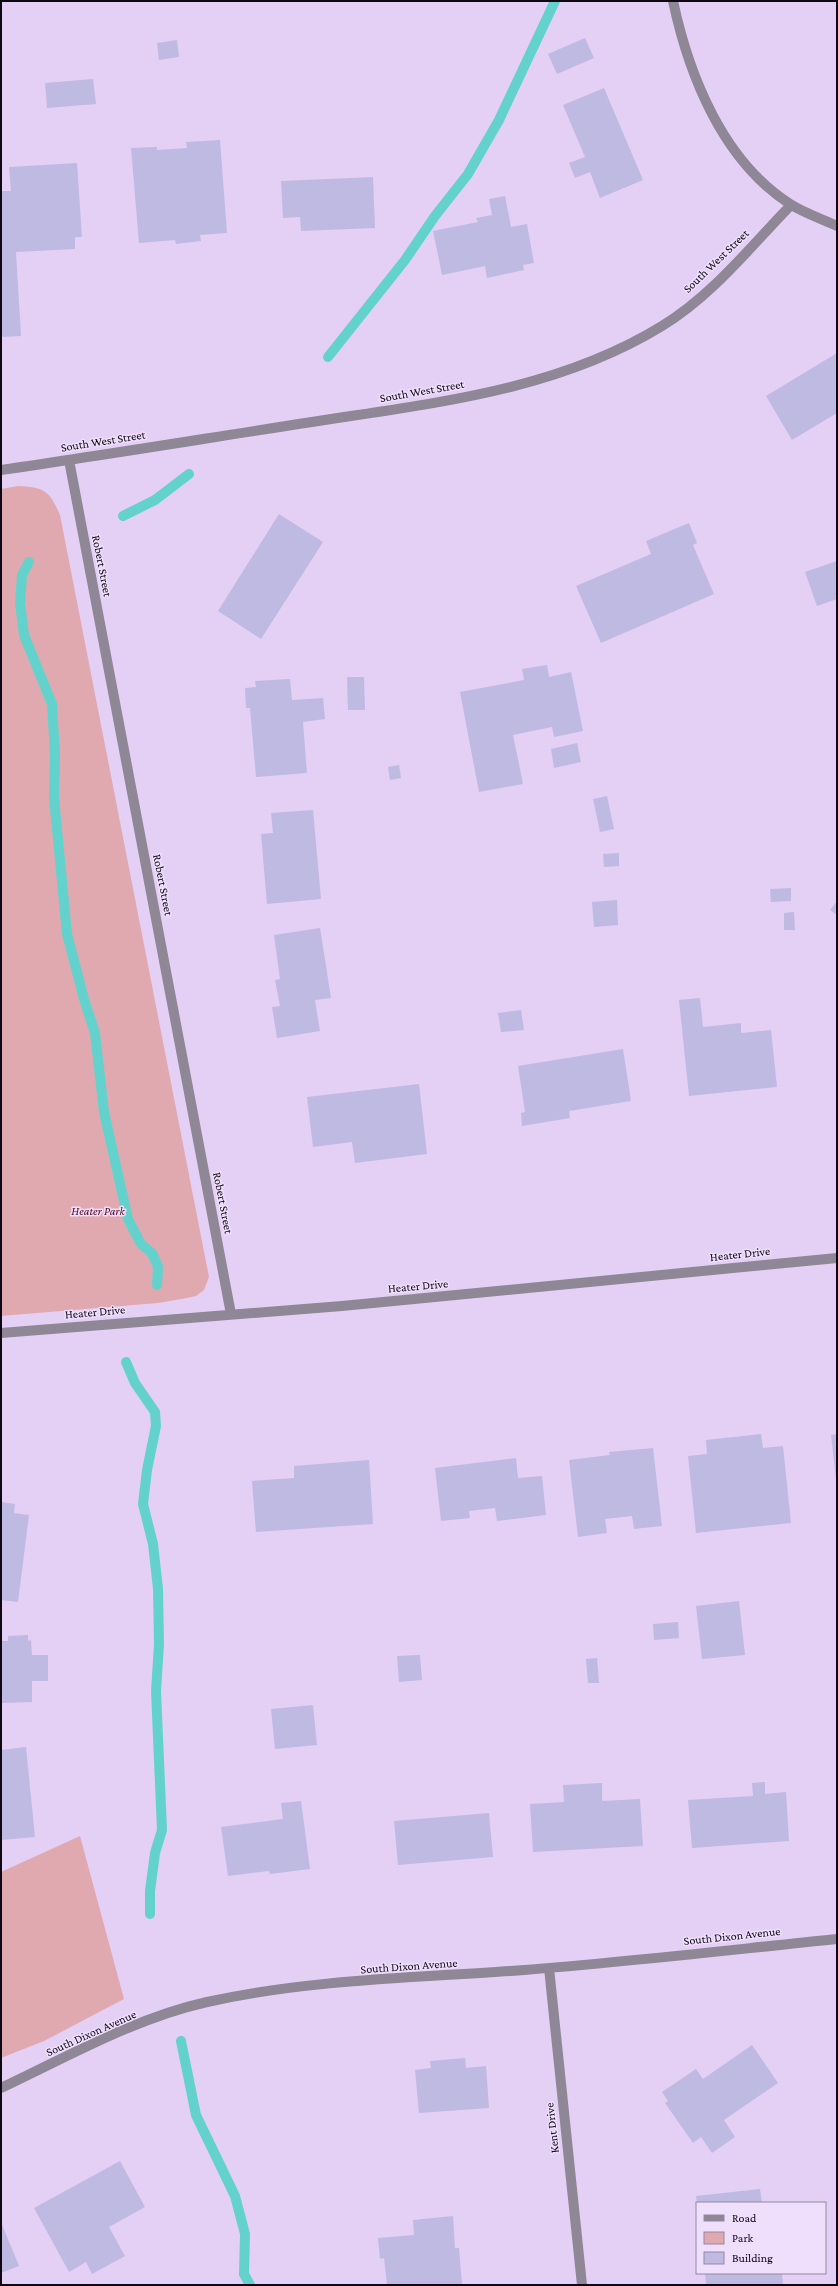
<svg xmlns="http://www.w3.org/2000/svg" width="838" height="2286" font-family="'Crimson Pro',serif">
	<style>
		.green { fill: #e0a9b0 }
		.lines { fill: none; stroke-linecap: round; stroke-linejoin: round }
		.stream { stroke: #64d2cc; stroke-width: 10 }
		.building { fill: #bfbae2 }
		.minor { stroke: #8f8696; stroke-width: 10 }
		.tertiary { stroke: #8f8696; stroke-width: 10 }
		.labels { text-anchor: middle; stroke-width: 3; stroke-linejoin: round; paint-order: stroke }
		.street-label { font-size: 12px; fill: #0f0814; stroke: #efdefc }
		.park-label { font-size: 12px; font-style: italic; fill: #52081e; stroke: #efdefc }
	</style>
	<rect width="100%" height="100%" fill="#e4cff5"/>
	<!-- green -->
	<path class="green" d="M18,486c26,1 32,5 42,29l149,762 -5,13 -8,6 -9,2 -29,5 -157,13v-827z
		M80,1836l44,163 -80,42 -43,17v-186z"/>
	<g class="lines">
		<!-- stream -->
		<path class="stream" d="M328,357l77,-97 30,-44 33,-42 31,-54 56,-119
			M123,516l32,-16 34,-26
			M29,562l-7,13 -2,28 4,32 28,69 3,50 -1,44 13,136 17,65 11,34 9,79 24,107 13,25 11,9 6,14 -1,18
			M126,1362l9,21 20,29 1,14 -9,44 -4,34 10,40 5,45 1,55 -3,47 6,139 -7,23 -5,38v23
			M181,2041l15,74 39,81 10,38 -1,40 6,11"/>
	</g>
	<!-- building -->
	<path class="building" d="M585,38l9,20 -37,16 -9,-20z
		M177,40l2,17 -20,3 -2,-17z
		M93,79l3,25 -49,4 -2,-25z
		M604,88l39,92 -43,18 -10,-26 -15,6 -6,-15 16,-6 -22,-52z
		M220,140l7,93 -27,2 1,6 -25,3 -1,-4 -36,3 -8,-95 26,-1v3l30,-2 -1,-6z
		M77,163l5,74h-7v12l-59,3 5,84 -20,1v-146h10l-2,-24z
		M373,177l2,51 -74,3 -1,-14 -17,1 -2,-37z
		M505,196l6,31 16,-3 7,39 -11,2 1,5 -37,8 -2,-12 -43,9 -9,-44 45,-9 -2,-4 16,-3 -3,-16z
		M837,353v60l-45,27 -26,-44z
		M279,514l44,28 -62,97 -43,-28z
		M689,523l8,20 -4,2 21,49 -113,49 -25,-57 75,-32 -5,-13z
		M837,561v38l-20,7 -12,-34z
		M547,665l2,12 22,-5 12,59 -29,6 -2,-10 -39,8 10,49 -44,8 -19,-100 64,-12 -2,-11z
		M347,677h17l1,33h-17z
		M290,679l2,21 31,-2 2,21 -22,3 4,51 -51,4 -6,-69h-4l-1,-20 11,-1 -1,-6z
		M577,743l4,19 -27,6 -3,-19z
		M399,765l2,13 -11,2 -2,-13z
		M607,796l7,33 -14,3 -7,-33z
		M313,810l8,89 -54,5 -6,-70 12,-1 -2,-20z
		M619,853v13l-15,1 -1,-13z
		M791,888v13l-20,1 -1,-13z
		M617,900l1,25 -24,2 -2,-25z
		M837,901v14l-7,-5z
		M794,912l1,18h-11v-17z
		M320,928l11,70 -16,2 5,31 -43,7 -5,-31 8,-1 -5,-26 5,-1 -6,-44z
		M700,998l3,29 38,-4v10l30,-3 6,57 -88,9 -10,-96z
		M521,1010l3,20 -23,2 -3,-19z
		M623,1049l8,52 -62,10 1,7 -48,8 -1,-13 4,-1 -7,-46z
		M419,1084l8,70 -72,9 -3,-21 -39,5 -6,-50z
		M761,1434l2,14 20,-2 8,77 -95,10 -8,-77 19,-2 -1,-14z
		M837,1434v45l-1,1 -5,-45z
		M653,1448l9,78 -28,3 -2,-13 -27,3 2,14 -29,4 -9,-77 41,-5 -1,-3z
		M516,1458l2,20 24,-2 4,39 -49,6 -2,-13 -26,3 1,7 -29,3 -6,-53z
		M369,1460l4,64 -117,8 -4,-51 42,-3v-12z
		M1,1502l14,2 -1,9 15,2 -11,87 -17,-2z
		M739,1601l6,54 -43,4 -6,-53z
		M678,1622l1,16 -25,2 -1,-16z
		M28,1635v6l3,-1 1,15h16v26h-16v21l-31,1v-62h7v-5z
		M420,1655l2,25 -23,2 -2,-26z
		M597,1658l2,25h-11l-2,-24z
		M313,1705l4,40 -42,4 -4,-40z
		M26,1747l9,90 -34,3v-90z
		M765,1782v12l21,-2 3,49 -97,7 -4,-48 65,-4 -1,-13z
		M602,1783v18l38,-2 3,47 -110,6 -3,-48 34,-2 -1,-17z
		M301,1801l9,68 -40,5 -1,-3 -41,5 -7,-49 62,-8 -2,-16z
		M489,1813l4,44 -95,8 -4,-44z
		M752,2045l26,38 -54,37 11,17 -23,16 -11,-16 -8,6 -28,-40 3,-2 -6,-9 34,-23 7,10z
		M465,2058l1,10 20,-2 3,42 -70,5 -4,-43 16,-2 -1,-7z
		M120,2161l25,46 -36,20 16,29 -33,18 -6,-12 -17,10 -35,-64z
		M760,2189l2,14h-65l-1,-7z
		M453,2216l2,32h4l3,37h-75l-3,-27 -4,1 -2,-21 36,-3 -1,-15z
		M1,2222l18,44 -18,7z
		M705,2273h77l1,12h-77z"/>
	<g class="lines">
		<!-- minor -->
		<path class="minor" d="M69,460l162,854
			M1,470c104,-15 207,-32 311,-48 121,-19 244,-31 350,-96 50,-30 89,-80 129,-121
			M1,1333l341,-27 495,-48
			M549,1968l33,317
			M1,2088c66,-31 134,-70 206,-86 99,-22 203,-24 304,-31 109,-8 218,-21 326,-32"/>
		<!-- tertiary -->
		<path class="tertiary" d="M673,1c16,75 50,160 117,203 14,9 32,15 47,22"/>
	</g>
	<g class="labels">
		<!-- street labels -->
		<g class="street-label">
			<text transform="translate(716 261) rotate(-44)" y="4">South West Street</text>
			<text transform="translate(422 391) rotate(-10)" y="4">South West Street</text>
			<text transform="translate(103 441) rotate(-9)" y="4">South West Street</text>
			<text transform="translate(102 566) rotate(79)" y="4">Robert Street</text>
			<text transform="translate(163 885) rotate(79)" y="4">Robert Street</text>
			<text transform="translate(223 1203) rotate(79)" y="4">Robert Street</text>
			<text transform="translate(740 1254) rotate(-6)" y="4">Heater Drive</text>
			<text transform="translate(418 1286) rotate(-5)" y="4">Heater Drive</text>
			<text transform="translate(95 1312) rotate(-5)" y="4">Heater Drive</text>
			<text transform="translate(732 1936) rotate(-6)" y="4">South Dixon Avenue</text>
			<text transform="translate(409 1966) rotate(-4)" y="4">South Dixon Avenue</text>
			<text transform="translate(91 2033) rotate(-24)" y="4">South Dixon Avenue</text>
			<text transform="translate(552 2128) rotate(-96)" y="4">Kent Drive</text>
		</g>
		<!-- park labels -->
		<g class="park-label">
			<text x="98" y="1215">Heater Park</text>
		</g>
	</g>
	<!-- border -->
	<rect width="838" height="2286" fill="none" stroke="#0f0814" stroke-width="4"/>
	<!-- legend -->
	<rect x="696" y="2202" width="130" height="72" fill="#efdefc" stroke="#95889f"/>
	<rect x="704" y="2215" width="20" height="6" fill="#8f8696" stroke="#95889f"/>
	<text x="732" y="2222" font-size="12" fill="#0f0814">Road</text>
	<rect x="704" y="2232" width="20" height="12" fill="#e0a9b0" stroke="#95889f"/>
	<text x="732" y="2242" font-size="12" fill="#0f0814">Park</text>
	<rect x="704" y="2252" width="20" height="12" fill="#bfbae2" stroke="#95889f"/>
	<text x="732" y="2262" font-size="12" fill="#0f0814">Building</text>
</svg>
